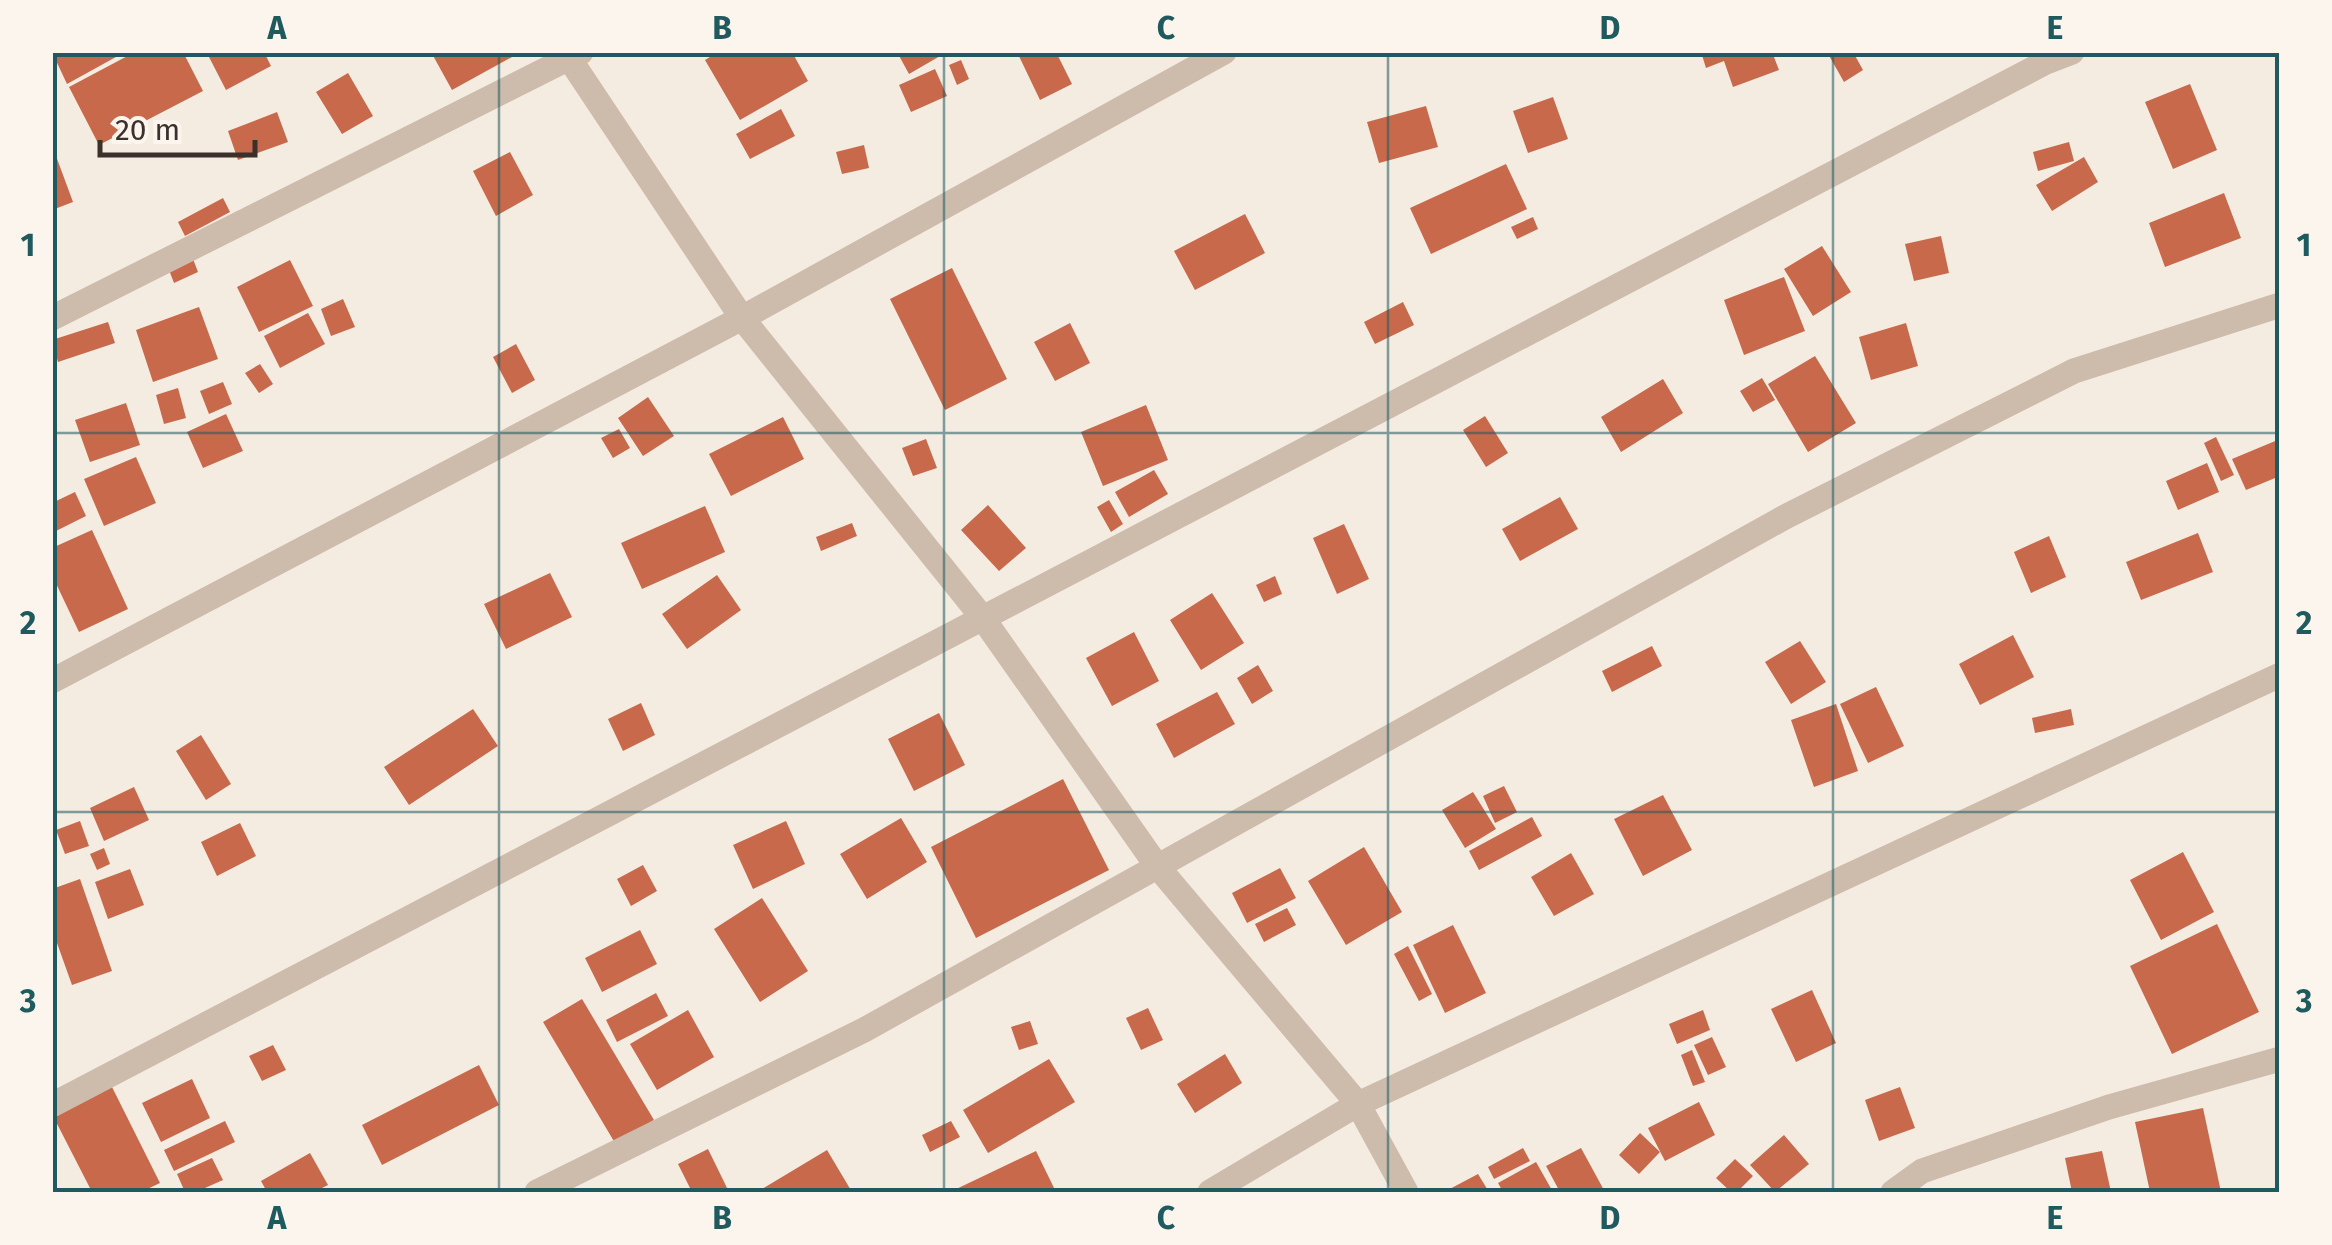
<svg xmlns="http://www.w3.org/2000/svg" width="2332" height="1245" font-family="'Fira Sans',sans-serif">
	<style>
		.building { fill: #c8694b }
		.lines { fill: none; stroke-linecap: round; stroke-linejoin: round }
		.minor { stroke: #cdbbac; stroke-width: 25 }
		.grid { fill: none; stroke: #1f5a5e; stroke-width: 2.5; stroke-opacity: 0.55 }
		.neatline { fill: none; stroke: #1f5a5e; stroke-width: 4 }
		.grid-label { font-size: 32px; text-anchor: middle; font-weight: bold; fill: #1f5a5e }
	</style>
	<rect width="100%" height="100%" fill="#f4ebe1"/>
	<!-- building -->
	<path class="building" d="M52,52h73l-58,32z
		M135,52h48l20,39 -104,54 -30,-58z
		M216,52h48l7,14 -45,24 -17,-33z
		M431,52h90l-69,38z
		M718,52h74l16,29 -68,39 -35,-60z
		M897,52h50l-38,22z
		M1017,52h39l16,32 -32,16z
		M1701,52h71l7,18 -46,17 -9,-26 -18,7z
		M1827,52h26l10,18 -19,12z
		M961,60l8,19 -12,6 -8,-20z
		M935,69l12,27 -36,16 -12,-27z
		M348,73l25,43 -31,18 -26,-42z
		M2190,84l27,66 -44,19 -28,-67z
		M1553,97l15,42 -40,14 -15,-42z
		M1426,106l12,41 -59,16 -12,-41z
		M781,109l14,27 -45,23 -14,-25z
		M277,112l11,30 -50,18 -10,-29z
		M2069,142l5,19 -36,10 -5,-19z
		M864,145l5,23 -27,6 -6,-22z
		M510,152l23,43 -37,21 -23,-45z
		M56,156l17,46 -21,8v-53z
		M2084,157l14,25 -46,29 -16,-26z
		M1506,164l21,45 -96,45 -21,-46z
		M2224,193l17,45 -76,29 -16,-44z
		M223,198l7,14 -45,24 -7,-14z
		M1245,214l20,39 -70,37 -21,-39z
		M1533,217l5,12 -21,10 -6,-12z
		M1941,236l8,37 -35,8 -9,-37z
		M1822,246l29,46 -38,24 -29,-47z
		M193,259l5,13 -24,11 -5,-13z
		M290,260l23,46 -54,26 -22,-45z
		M952,268l55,111 -62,31 -55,-111z
		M1784,277l21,54 -61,24 -20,-55z
		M343,299l12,28 -24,9 -10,-27z
		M1403,302l11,23 -39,19 -11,-22z
		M199,307l19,52 -65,23 -17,-52z
		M308,313l17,31 -45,24 -16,-32z
		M108,322l7,21 -57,19 -6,-22z
		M1070,323l20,40 -35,18 -21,-39z
		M1906,323l12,43 -47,14 -12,-43z
		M516,344l19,36 -23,13 -19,-36z
		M1815,356l41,67 -48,29 -40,-68z
		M260,364l13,20 -14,9 -14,-20z
		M1762,378l13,22 -22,12 -13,-21z
		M1663,379l20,34 -62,39 -20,-35z
		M223,382l9,22 -23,10 -9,-23z
		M178,388l8,30 -22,6 -8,-29z
		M648,397l26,39 -31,20 -25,-38z
		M126,403l14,42 -50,17 -15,-42z
		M1146,405l22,55 -65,26 -22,-54z
		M226,414l17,37 -40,17 -16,-36z
		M1485,416l23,37 -22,14 -23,-37z
		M783,417l21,42 -73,37 -22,-42z
		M619,429l11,19 -17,10 -12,-20z
		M2216,437l18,38 -13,6 -17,-38z
		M926,439l11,29 -24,8 -11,-28z
		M2280,439v37l-34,14 -14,-31z
		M136,457l20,46 -52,23 -20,-47z
		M2207,463l12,29 -41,18 -12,-29z
		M1154,470l14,24 -39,23 -14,-25z
		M75,492l11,24 -34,17v-30z
		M1560,497l18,32 -58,32 -18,-32z
		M1109,500l14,24 -12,8 -14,-25z
		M988,505l38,43 -27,23 -38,-41z
		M705,506l20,46 -83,37 -21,-46z
		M852,523l5,13 -36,15 -5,-14z
		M1344,524l25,55 -32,15 -24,-56z
		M92,530l36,79 -49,23 -27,-57v-27z
		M2198,533l15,39 -72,28 -15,-38z
		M2049,536l17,41 -35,16 -17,-41z
		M550,573l22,44 -66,32 -22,-45z
		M717,575l24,35 -54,39 -25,-35z
		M1275,576l7,18 -18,8 -8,-17z
		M1212,593l32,50 -43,27 -31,-50z
		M1134,632l25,49 -47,25 -26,-48z
		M2013,635l21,42 -54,28 -21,-41z
		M1800,641l26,41 -35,22 -26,-42z
		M1652,646l10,20 -50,26 -10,-21z
		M1258,665l15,26 -21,13 -15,-26z
		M1876,687l28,59 -36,17 -28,-59z
		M1217,692l18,32 -61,34 -18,-34z
		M641,703l14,32 -32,16 -15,-32z
		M1836,704l22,67 -44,16 -23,-67z
		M473,709l25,37 -89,59 -25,-38z
		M2071,709l3,16 -39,8 -3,-15z
		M939,713l26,52 -51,26 -26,-52z
		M201,735l30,49 -25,16 -30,-49z
		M1063,779l46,91 -133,68 -45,-91z
		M1504,786l13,26 -22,11 -12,-27z
		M134,787l15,33 -45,21 -14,-33z
		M1473,792l23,37 -31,19 -23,-38z
		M1663,795l29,55 -49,26 -29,-57z
		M1532,817l10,19 -63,34 -10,-19z
		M901,818l26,44 -60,37 -27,-45z
		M80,821l9,25 -24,8 -9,-24z
		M786,821l19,43 -52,25 -20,-44z
		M240,823l16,33 -39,20 -16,-34z
		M1364,847l38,65 -56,33 -38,-64z
		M104,848l6,16 -13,6 -7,-16z
		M2183,852l31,60 -53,28 -31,-60z
		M1571,853l23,41 -40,22 -23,-39z
		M643,865l14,26 -26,15 -14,-27z
		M1280,868l16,30 -49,25 -15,-30z
		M130,869l14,36 -36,14 -13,-37z
		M80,879l32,92 -40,14 -20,-56v-40z
		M762,898l46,73 -48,31 -46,-73z
		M1287,908l9,17 -32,17 -9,-18z
		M2217,924l42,88 -87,42 -42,-88z
		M1453,925l33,68 -41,20 -32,-68z
		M640,930l17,34 -55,28 -17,-34z
		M1408,946l24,48 -13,7 -25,-47z
		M1812,990l24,53 -40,19 -25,-53z
		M656,993l12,23 -51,26 -11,-22z
		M582,999l72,121 -39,23 -72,-121z
		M1148,1008l15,32 -22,10 -15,-32z
		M688,1010l26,47 -57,33 -27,-46z
		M1703,1010l7,20 -33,14 -8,-20z
		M1030,1021l8,23 -19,6 -8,-23z
		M1712,1037l14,30 -18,8 -14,-30z
		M273,1045l13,25 -24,11 -13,-25z
		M1692,1050l13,32 -12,4 -12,-31z
		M1225,1054l17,29 -47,30 -18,-29z
		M1049,1059l26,43 -87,51 -25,-43z
		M479,1065l20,40 -117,60 -20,-40z
		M192,1079l18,39 -49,24 -19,-39z
		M109,1081l51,102 -19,9h-49l-40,-78z
		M1900,1087l15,41 -36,13 -14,-41z
		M1699,1102l16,33 -50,26 -17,-33z
		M2203,1108l18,84h-71l-15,-70z
		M225,1121l10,21 -61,29 -10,-21z
		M951,1121l9,16 -30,15 -8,-17z
		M1640,1133l20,19 -21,22 -20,-19z
		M1784,1135l25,29 -34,28 -25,-27z
		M1523,1148l7,13 -36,18 -6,-12z
		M1581,1148l24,44h-45l-14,-26z
		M708,1149l21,43h-37l-14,-28z
		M827,1150l25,42h-95z
		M1036,1151l20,41h-106z
		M2102,1151l9,41h-39l-7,-34z
		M310,1153l18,32 -14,7h-47l-6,-11z
		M212,1158l11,22 -27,12h-11l-8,-18z
		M1735,1159l18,17 -16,16h-6l-15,-14z
		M1536,1162l17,30h-50l-5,-9z
		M1478,1174l11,18h-45z"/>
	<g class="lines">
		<!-- minor -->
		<path class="minor" d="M565,52l177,266 240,299 175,249 201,238 48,88
			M52,318l529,-266
			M52,681l690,-363 482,-266
			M52,1105l1994,-1043 26,-10
			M537,1192l327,-162 921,-513 289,-146 206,-66
			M1210,1192l148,-88 922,-429
			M1893,1192l29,-21 117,-40 70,-24 171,-48"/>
	</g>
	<!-- grid -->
	<path class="grid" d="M499,52v1140M944,52v1140M1388,52v1140M1833,52v1140M52,433h2228M52,812h2228"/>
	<!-- border -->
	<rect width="2332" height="1245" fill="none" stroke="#fbf5ee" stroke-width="110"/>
	<!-- scale -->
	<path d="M100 140v15h155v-15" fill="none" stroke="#3b302b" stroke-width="5"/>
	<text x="115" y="140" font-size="30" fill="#3b302b" stroke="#fbf5ee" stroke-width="8" paint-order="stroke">20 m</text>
	<rect x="55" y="55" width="2222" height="1135" class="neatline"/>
	<g class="grid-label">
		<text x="277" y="39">A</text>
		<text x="722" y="39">B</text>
		<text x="1166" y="39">C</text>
		<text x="1610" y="39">D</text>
		<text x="2055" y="39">E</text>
		<text x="28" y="256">1</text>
		<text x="2304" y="256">1</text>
		<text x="28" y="634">2</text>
		<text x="2304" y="634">2</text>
		<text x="28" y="1012">3</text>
		<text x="2304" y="1012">3</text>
		<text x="277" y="1229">A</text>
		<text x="722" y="1229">B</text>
		<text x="1166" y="1229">C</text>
		<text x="1610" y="1229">D</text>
		<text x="2055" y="1229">E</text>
	</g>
</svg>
